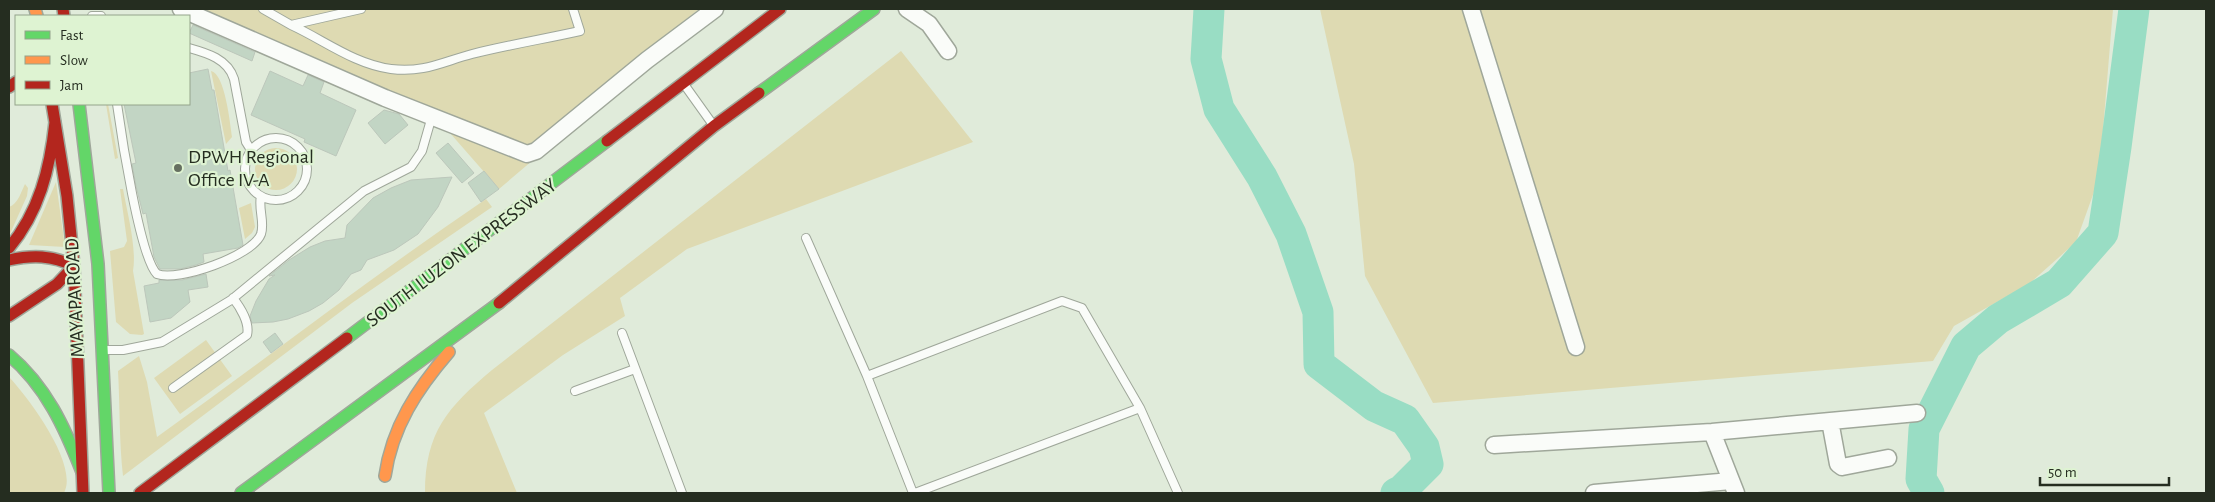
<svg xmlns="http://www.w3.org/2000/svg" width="2215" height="502" font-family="'Alegreya Sans',sans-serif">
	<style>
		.green { fill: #dedab2 }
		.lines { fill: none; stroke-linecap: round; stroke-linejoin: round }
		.river { stroke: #99ddc4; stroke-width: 31 }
		.building { fill: #c2d5c4; stroke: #bcc7bb }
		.lane-casing { stroke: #9fa79a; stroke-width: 10 }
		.street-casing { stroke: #9fa79a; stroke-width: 19 }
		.fast-casing { stroke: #9fa79a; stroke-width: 14 }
		.slow-casing { stroke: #9fa79a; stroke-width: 14 }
		.jam-casing { stroke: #9fa79a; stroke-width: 14 }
		.lane { stroke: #fafcf9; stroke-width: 8 }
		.street { stroke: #fafcf9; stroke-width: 16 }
		.fast { stroke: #63d668; stroke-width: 11 }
		.slow { stroke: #ff974d; stroke-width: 11 }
		.jam { stroke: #b3261e; stroke-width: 11 }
		.poi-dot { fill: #667061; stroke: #def3d2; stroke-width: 2 }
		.labels { text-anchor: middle; stroke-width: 4.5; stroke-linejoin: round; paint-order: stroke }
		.poi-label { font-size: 20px; fill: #252d20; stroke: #def3d2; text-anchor: start }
		.street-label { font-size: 20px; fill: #252d20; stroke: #def3d2 }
	</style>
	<rect width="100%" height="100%" fill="#e0ebda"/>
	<!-- green -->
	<path class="green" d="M189,9h510l-172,138 -100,-38z
		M1320,9h793l-14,169 -23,64 -47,42 -75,42 -21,35 -500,42 -68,-127 -11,-112z
		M901,51l72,91 -286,107 -67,49 5,18 -62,39 -79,58 33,80h-92c0,-61 23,-86 67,-123z
		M211,71c14,3 19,52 21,66l-6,7z
		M106,104h2l10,54 -3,1z
		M443,125l96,30 -40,34z
		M255 169a21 21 0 1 1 42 0a21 21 0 1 1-42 0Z
		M56,182l9,65 -36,-2z
		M25,184l3,4 -1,8 -18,40v-29c9,-3 12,-15 16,-23z
		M120,189h3c4,23 14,59 10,82l11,63 -2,1 -12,-1 -14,-12 -6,-71 14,-4 3,-6z
		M486,199l6,8 -140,96 -229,173c-4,-34 -3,-70 -5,-105l21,-15 8,26 10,55c110,-79 217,-162 329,-238z
		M251,203l4,24 -3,6 -7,6 -6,-31z
		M206,340l26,36 -52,38 -26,-36z
		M9,377c20,21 70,88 55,116h-55z"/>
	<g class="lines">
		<!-- river -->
		<path class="river" d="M1209,9l-3,50 13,50 43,68 29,57 27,78 1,52 55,42 31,14 19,27 4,17 -26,26 -6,3
			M1929,493l-8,-14 3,-50 42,-83 32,-27 61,-36 44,-50 13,-86 18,-138"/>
	</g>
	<!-- building -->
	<path class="building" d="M193,25l62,27 -3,9 -63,-28z
		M208,69l4,21h2l14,81 2,-1 13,75 -5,3 -35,6 1,8 -8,3 -16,4h-20l-6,-12 -8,-44 -3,1 -7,-28 -4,-22 4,-1 -12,-59h65v-31z
		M270,71l33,15 5,-11 16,7 -4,11 36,17 -20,46 -32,-14 1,-3 -54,-24z
		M384,110l15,4 9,11 -23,19 -17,-21z
		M448,143l26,30 -12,10 -26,-30z
		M484,171l15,18 -18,13 -13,-19z
		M452,177l-14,30 -20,27 -24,16 -27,10 -6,10 -10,4 -12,16 -16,13 -14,8 -21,8 -15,3 -21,1 -2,-7 6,-15 13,-22 6,-4 -6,1 20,-16 21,-13 15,-6 20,-3 2,-13 26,-27 18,-10 20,-8z
		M206,274l2,13 -20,3 2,12 -19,16 -21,4 -6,-36 15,-3v-3h23z
		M275,333l8,11 -12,9 -8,-11z"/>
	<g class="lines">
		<!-- lane casing -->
		<g class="lane-casing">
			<path id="lane" d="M263,9l28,16 70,-16
				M92,16h9
				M291,25c33,15 63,39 100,44 33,4 51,-7 81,-15 36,-9 72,-15 108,-23l-7,-22
				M189,48c18,5 39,11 45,31l12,63 5,8
				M686,87l25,35
				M117,104c4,29 23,154 40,170 21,8 96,-18 104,-40 4,-12 -3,-25 0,-38
				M245 169a31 31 0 1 1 62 0a31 31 0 1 1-62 0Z
				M806,238l61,138 46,117
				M622,333l60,160
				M104,350h19l39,-8 69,-42 133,-109 47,-24 11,-16 10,-35
				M867,376l195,-75 20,7 58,100 38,85
				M173,388l74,-53c3,-12 -7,-28 -14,-37
				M575,391l60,-22
				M915,493l225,-85"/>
		</g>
		<!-- street casing -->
		<g class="street-casing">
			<path id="street" d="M181,9l204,89 142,56 9,-3 111,-91 68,-51
				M907,9l22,15 19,27
				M1471,9l105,338
				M1830,421l8,43 4,3 46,-9
				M1712,432l24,61
				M1494,445l218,-13 205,-19
				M1594,493l137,-12"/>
		</g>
		<!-- fast casing -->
		<g class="fast-casing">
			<path id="fast" d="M759,93l115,-84
				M79,104l19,160 11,229
				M347,338l260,-197
				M9,355c37,31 56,73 73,117
				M241,493l258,-190"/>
		</g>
		<!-- slow casing -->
		<g class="slow-casing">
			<path id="slow" d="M35,9l2,7
				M385,476c7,-49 32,-87 64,-124"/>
		</g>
		<!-- jam casing -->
		<g class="jam-casing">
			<path id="jam" d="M63,9l1,7
				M9,87l7,-5
				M52,104l15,92 7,70 9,227
				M607,141l173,-132
				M9,248c30,-36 41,-79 46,-126
				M9,260c23,-5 43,-5 65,6l-17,18 -48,32
				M499,303l215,-177 45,-33
				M140,493l207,-155"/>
		</g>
		<!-- lane -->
		<use href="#lane" class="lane"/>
		<!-- street -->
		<use href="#street" class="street"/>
		<!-- fast -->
		<use href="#fast" class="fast"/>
		<!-- slow -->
		<use href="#slow" class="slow"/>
		<!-- jam -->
		<use href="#jam" class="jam"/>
	</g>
	<!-- markers -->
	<circle class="poi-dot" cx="178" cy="168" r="5"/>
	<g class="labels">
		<!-- poi labels -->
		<g class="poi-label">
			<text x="188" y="163">DPWH Regional<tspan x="188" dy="23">Office IV-A</tspan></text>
		</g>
		<!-- street labels -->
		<g class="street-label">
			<text transform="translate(461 252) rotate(-37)" y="7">SOUTH LUZON EXPRESSWAY</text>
			<text transform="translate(74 298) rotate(-93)" y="7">MAYAPA ROAD</text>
		</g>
	</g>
	<!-- border -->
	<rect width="2215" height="502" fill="none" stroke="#252d20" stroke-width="20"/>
	<!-- legend -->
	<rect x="15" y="15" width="175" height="90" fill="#def3d2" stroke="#94a48b"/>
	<rect x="25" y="31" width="25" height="8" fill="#63d668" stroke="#94a48b"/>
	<text x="60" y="40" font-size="15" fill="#252d20">Fast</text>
	<rect x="25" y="56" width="25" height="8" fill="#ff974d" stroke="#94a48b"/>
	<text x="60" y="65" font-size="15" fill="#252d20">Slow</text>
	<rect x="25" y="81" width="25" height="8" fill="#b3261e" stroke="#94a48b"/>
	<text x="60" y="90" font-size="15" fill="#252d20">Jam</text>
	<!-- scale -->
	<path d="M2040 477v8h129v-8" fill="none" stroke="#252d20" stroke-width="2.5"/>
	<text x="2048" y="477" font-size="15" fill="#252d20" stroke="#def3d2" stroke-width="4" paint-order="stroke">50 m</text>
</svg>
